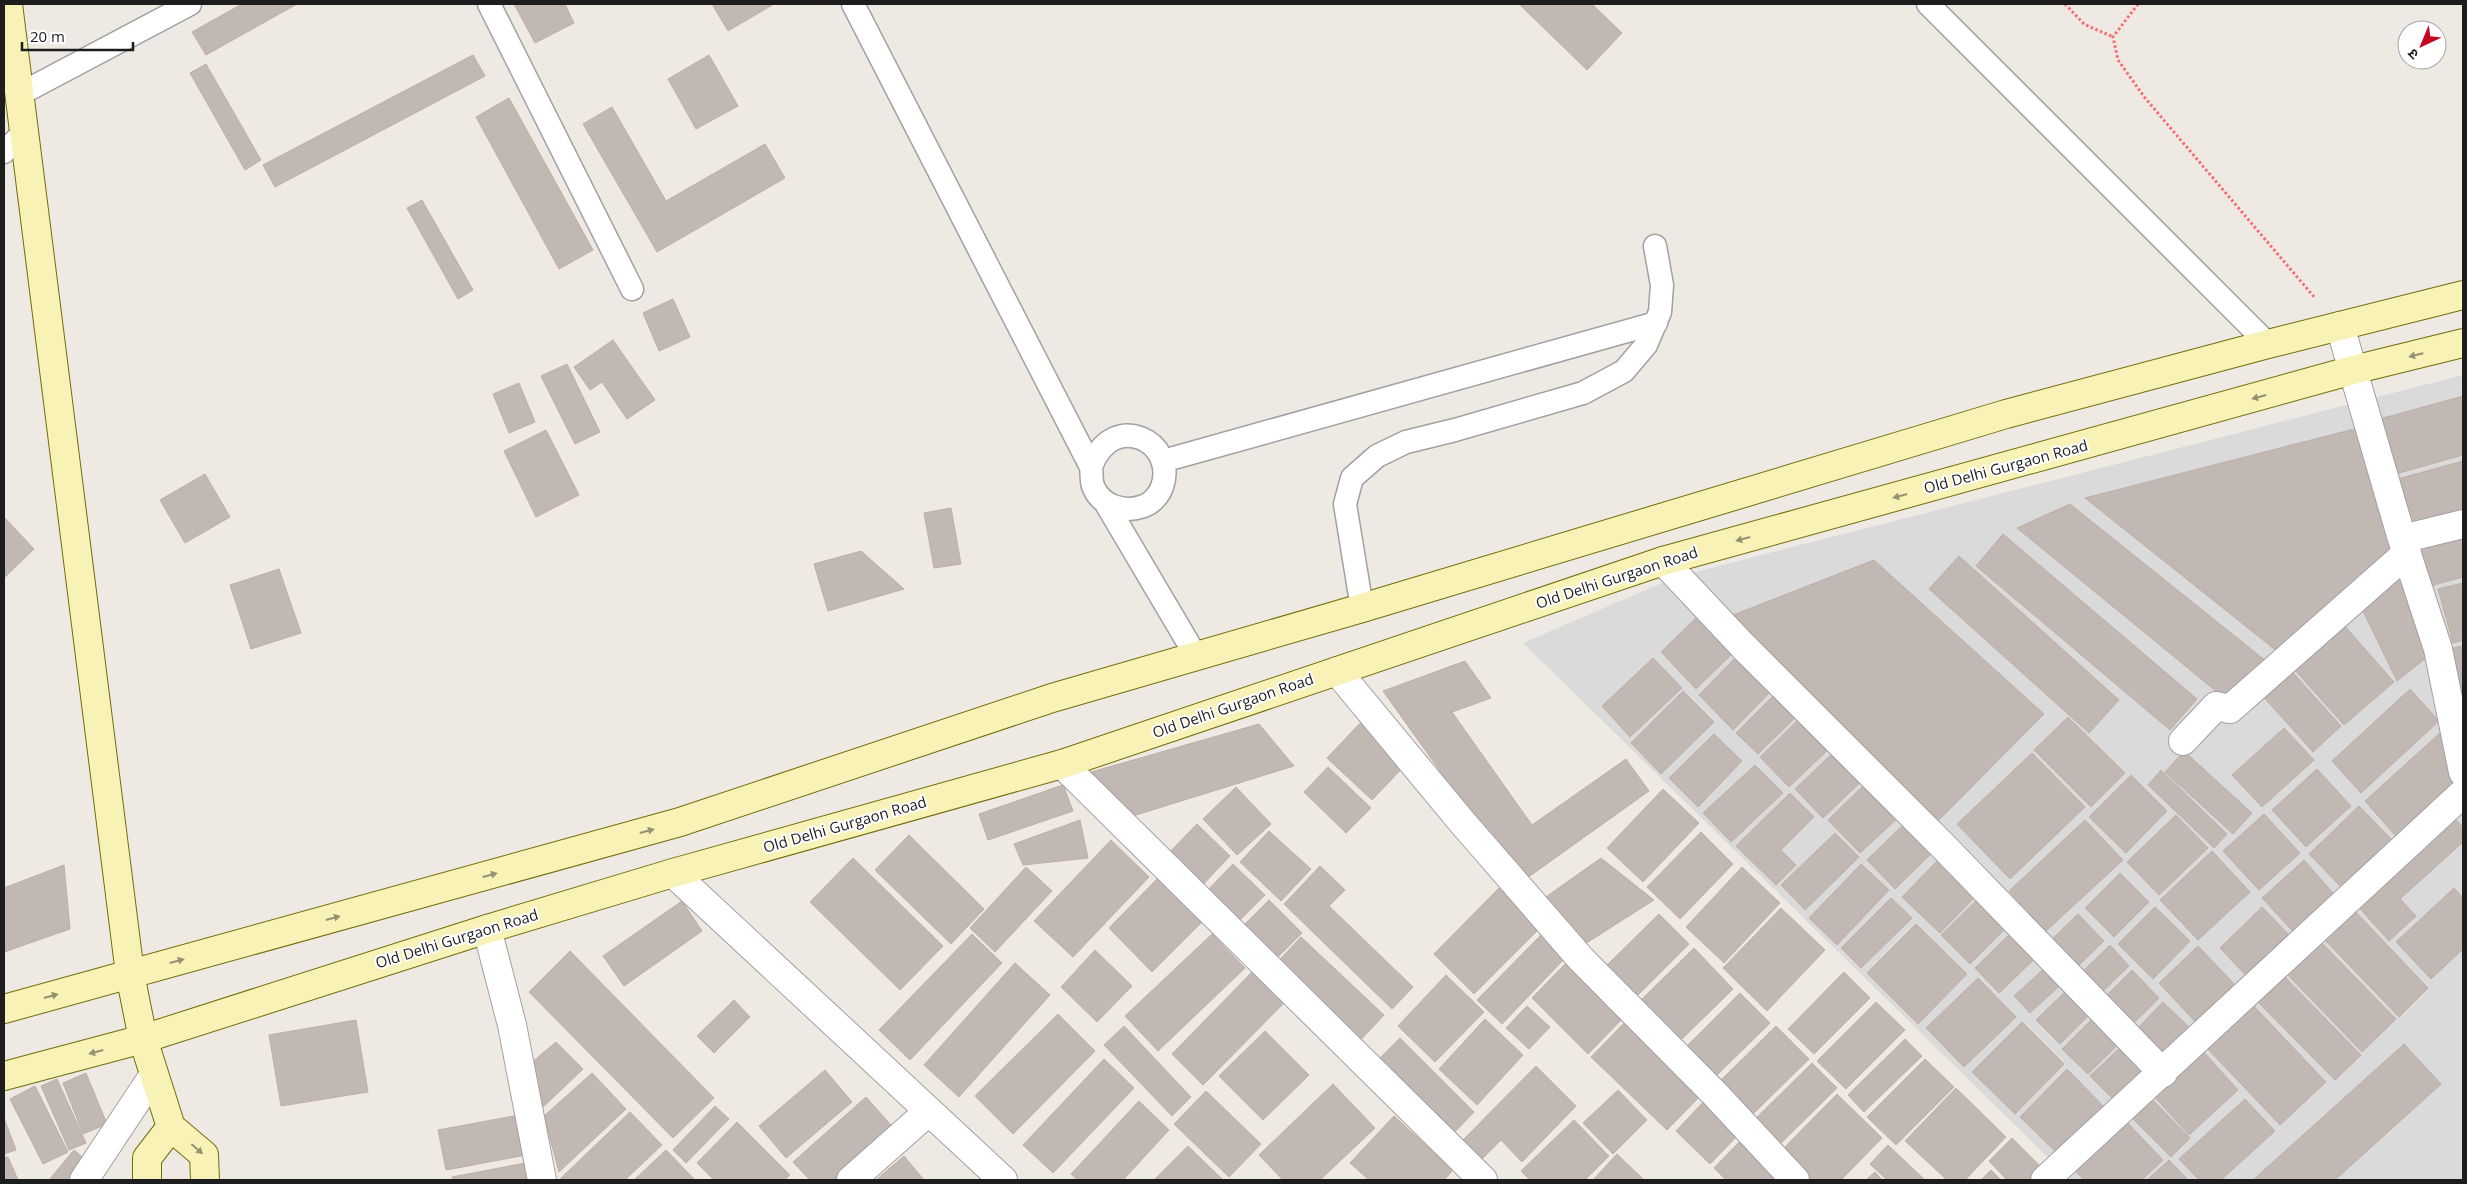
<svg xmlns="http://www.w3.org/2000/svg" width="2467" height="1184" font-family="'Open Sans','Noto Sans Devanagari',sans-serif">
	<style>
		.residential { fill: #dbdada }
		.building { fill: #c2b8b3; stroke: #bfada6 }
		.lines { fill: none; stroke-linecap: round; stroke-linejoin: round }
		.lane-casing { stroke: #a1a1a1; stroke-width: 25 }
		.street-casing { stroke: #a1a1a1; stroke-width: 30 }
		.secondary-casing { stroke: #716e07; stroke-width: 30 }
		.path { stroke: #f66c71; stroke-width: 3; stroke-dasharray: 2.5 2.5; stroke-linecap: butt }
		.lane { stroke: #fff; stroke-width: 22 }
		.street { stroke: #fff; stroke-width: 28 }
		.secondary { stroke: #f8f2b7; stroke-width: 28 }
		.oneway { fill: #959272 }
		.labels { text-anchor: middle; stroke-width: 4; stroke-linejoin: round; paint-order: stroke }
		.street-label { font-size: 15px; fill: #1d1d1d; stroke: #fff }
	</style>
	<rect width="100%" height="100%" fill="#eee9e3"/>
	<!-- residential -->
	<path class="residential" d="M2463,375v805h-392l-548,-537 153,-66z"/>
	<!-- building -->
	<path class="building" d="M242,4h55l-91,51 -14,-23z
		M514,4h51l9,19 -39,20z
		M712,4h62l-46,27z
		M1519,4h73l30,29 -35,37z
		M473,55l12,21 -210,111 -12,-22z
		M709,55l29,51 -42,23 -28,-50z
		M206,64l55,96 -16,10 -55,-97z
		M509,98l84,152 -34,19 -83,-152z
		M612,107l54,94 99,-57 20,34 -128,74 -74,-128z
		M422,200l51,90 -15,9 -51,-91z
		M673,299l17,38 -31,14 -16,-38z
		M613,340l42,60 -28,19 -25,-37 -12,8 -16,-23z
		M567,364l33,68 -25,12 -34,-68z
		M519,383l16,39 -26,11 -16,-39z
		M2463,396v59l-71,20 -16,-55z
		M2358,428l37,122 -112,106 -198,-158z
		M546,430l33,65 -43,22 -32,-66z
		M2463,461v56l-54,15 -15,-52z
		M205,474l25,43 -45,26 -25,-43z
		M2070,504l201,161 -43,36 -211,-173z
		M951,508l10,56 -27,4 -10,-55z
		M4,517l30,32 -30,29z
		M2003,534l194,165 -27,31 -194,-164z
		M2463,535v42l-40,11 -13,-46z
		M861,551l43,38 -76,22 -14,-47z
		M1959,556l160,144 -30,33 -160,-144z
		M1874,560l170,154 -107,108 -204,-207z
		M279,569l22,64 -50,16 -21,-64z
		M2405,569l26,85 -34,27 -35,-72z
		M2463,583v57l-10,3 -15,-54z
		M1703,611l35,37 -42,41 -35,-37z
		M2343,624l51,58 -50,43 -51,-57z
		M2463,646v44l-6,1 -9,-42z
		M1739,654l35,34 -41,42 -34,-35z
		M1653,658l29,30 -52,49 -28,-31z
		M1465,661l26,37 -39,14 80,113 94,-66 23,32 -129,92 -137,-192z
		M2287,666l54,60 -28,26 -54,-60z
		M1780,689l22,22 -44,43 -22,-21z
		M2410,689l29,32 -78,72 -29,-32z
		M1683,691l31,31 -53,52 -30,-31z
		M1802,716l30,30 -43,41 -29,-30z
		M2068,717l57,56 -34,34 -57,-57z
		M1364,719l45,42 -37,39 -45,-42z
		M1259,724l35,42 -171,53 -42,-44z
		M2284,728l30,32 -52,47 -30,-32z
		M2441,732l17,60 -57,50 -36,-41z
		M1714,734l28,27 -44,46 -29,-29z
		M1839,747l28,29 -44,42 -28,-29z
		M2184,751l68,62 -19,21 -68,-62z
		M2032,753l53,54 -75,72 -53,-55z
		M1755,765l28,28 -52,49 -28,-29z
		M1328,767l43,41 -25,25 -42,-41z
		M2317,769l34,37 -45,41 -34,-37z
		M2161,770l66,64 -13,14 -66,-63z
		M2131,775l36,36 -41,42 -37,-36z
		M1866,783l33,34 -39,36 -32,-33z
		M1063,785l10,26 -85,29 -9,-26z
		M1236,787l35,37 -34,31 -34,-36z
		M1663,789l36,34 -56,59 -36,-34z
		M1790,793l24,24 -33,33 15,15 -20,20 -40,-39z
		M2359,806l38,39 -50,48 -38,-39z
		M2264,814l36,39 -41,37 -36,-39z
		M2176,815l32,33 -49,47 -32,-33z
		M2452,815l11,13v14l-63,57 16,17 -27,25 -34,-38z
		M1080,820l8,38 -65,7 -9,-21z
		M1908,820l28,29 -41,40 -28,-29z
		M2085,820l38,40 -77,71 -37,-40z
		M1197,824l33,32 -33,35 -34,-32z
		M1269,831l42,38 -30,32 -41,-39z
		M1701,832l32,32 -53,55 -33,-32z
		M1835,833l24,24 -54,53 -24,-25z
		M909,835l75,74 -33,35 -76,-74z
		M1111,840l38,37 -76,80 -39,-36z
		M2212,851l38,41 -52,48 -38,-40z
		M853,858l90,88 -43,44 -90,-88z
		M1601,858l53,42 -77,49 -41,-45z
		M1940,858l38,36 -38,39 -38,-36z
		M2304,860l36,41 -41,37 -37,-40z
		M1233,864l32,31 -33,33 -31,-31z
		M1861,864l28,26 -52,55 -28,-27z
		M64,865l6,64 -66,23v-64z
		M1320,866l25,24 -16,16 84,81 -21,22 -108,-105z
		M1026,867l26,24 -57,61 -25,-24z
		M1742,867l38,36 -56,60 -38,-36z
		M2120,873l29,29 -35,35 -29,-29z
		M1159,877l44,44 -51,51 -43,-44z
		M1499,888l41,40 -66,66 -40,-40z
		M2454,888l9,10v51l-32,30 -35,-37z
		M1891,898l21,20 -51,50 -20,-20z
		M1979,898l28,29 -37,37 -29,-29z
		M1269,900l33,33 -33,33 -33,-33z
		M682,901l20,30 -78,55 -21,-30z
		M2155,907l35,34 -37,38 -35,-35z
		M2262,907l32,33 -43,41 -31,-33z
		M2351,907l77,81 -29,29 -78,-81z
		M1781,908l44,42 -58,61 -44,-43z
		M1659,914l30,30 -55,55 -30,-31z
		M2078,914l26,27 -32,31 -25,-28z
		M1916,924l51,50 -49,50 -51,-51z
		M2016,928l25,25 -42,40 -24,-25z
		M1543,933l24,23 -65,68 -25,-24z
		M972,934l30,29 -92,97 -31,-30z
		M1212,934l33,34 -87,83 -33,-35z
		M1301,937l83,78 -31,33 -83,-78z
		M2318,939l78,80 -34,33 -77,-80z
		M2110,945l19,21 -33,32 -19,-21z
		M2198,946l41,43 -39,38 -41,-44z
		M1694,948l39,41 -55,54 -39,-41z
		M1095,950l37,36 -35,36 -36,-35z
		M570,951l144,147 -41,40 -144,-146z
		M1572,957l56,56 -40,41 -56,-56z
		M1015,963l35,32 -91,102 -35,-32z
		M2049,964l16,17 -35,32 -16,-17z
		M2277,969l84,86 -26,25 -84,-85z
		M2132,970l27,28 -33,33 -28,-27z
		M1252,972l32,31 -81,82 -31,-31z
		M1844,972l26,26 -56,56 -26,-25z
		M1446,975l38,37 -49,50 -37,-36z
		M1978,978l38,39 -52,50 -38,-39z
		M2072,985l23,24 -35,35 -24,-24z
		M1740,993l30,30 -57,56 -30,-29z
		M734,1000l16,17 -36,36 -17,-17z
		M1876,1002l29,28 -59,59 -29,-28z
		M2163,1002l32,31 -34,33 -31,-30z
		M2250,1002l76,80 -46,43 -75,-79z
		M1527,1006l23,21 -21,22 -23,-21z
		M2099,1012l26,26 -37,36 -26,-25z
		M1058,1014l37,37 -82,83 -38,-38z
		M1631,1016l76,73 -40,41 -76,-73z
		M1485,1019l38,36 -46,50 -38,-36z
		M356,1020l12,72 -87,14 -12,-71z
		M2022,1022l42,42 -49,50 -43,-42z
		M1124,1026l67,71 -19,19 -68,-71z
		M1776,1026l33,33 -61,60 -33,-33z
		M1265,1031l44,44 -46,45 -44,-44z
		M1400,1038l74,74 -23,24 -74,-75z
		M1905,1039l17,17 -58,56 -16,-17z
		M2127,1041l30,31 -36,35 -31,-31z
		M556,1042l27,27 -43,41 -16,-41z
		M2404,1044l37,40 -106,96h-82z
		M2201,1049l37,41 -49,45 -37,-41z
		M1104,1059l30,29 -81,85 -30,-28z
		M1925,1059l29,28 -58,58 -29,-28z
		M1812,1063l25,25 -64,63 -24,-26z
		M1536,1066l40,40 -54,56 -21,-22 -23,23 -19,-19z
		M2067,1069l40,41 -46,47 -41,-40z
		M825,1070l27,32 -66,56 -27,-32z
		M86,1073l21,51 -24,10 -20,-51z
		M592,1073l34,36 -67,63 -15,-56z
		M57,1079l29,64 -17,7 -28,-64z
		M1333,1084l42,44 -55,52h-37l-24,-25z
		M35,1086l33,66 -25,12 -33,-65z
		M1956,1088l50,49 -41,43h-18l-42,-39z
		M1618,1090l29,30 -34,34 -30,-31z
		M1206,1091l55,53 -32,33 -55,-53z
		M1837,1094l45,44 -41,42h-36l-27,-26z
		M2149,1096l41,42 -19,19 -42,-42z
		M866,1097l32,36 -52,47h-36l-17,-18z
		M1708,1097l35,33 -33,34 -34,-33z
		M2245,1099l30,32 -54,49h-22l-20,-21z
		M1139,1101l30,29 -46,50h-45l-7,-6z
		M715,1106l14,13 -43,44 -13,-13z
		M630,1112l32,33 -37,35h-66z
		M519,1115l7,40 -80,15 -8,-40z
		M1394,1116l59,54 -9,10h-75l-19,-17z
		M2121,1116l42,44 -21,20h-58l-15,-16z
		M4,1118l12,32 -12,4z
		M1574,1120l35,36 -24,24h-55l-9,-9z
		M737,1122l53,53 -6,5h-70l-17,-17z
		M1744,1137l36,35 -8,8h-46l-12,-12z
		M2012,1138l31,31 -11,11h-25l-18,-19z
		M1888,1145l37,35h-38l-17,-16z
		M1188,1146l35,34h-69z
		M74,1150l12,10 -18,20h-19z
		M666,1150l29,30h-61z
		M1617,1154l27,26h-51z
		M904,1156l20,24h-48z
		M8,1157l10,23h-14v-22z
		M2169,1160l19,20h-41z
		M536,1161l4,19h-87l-1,-3z
		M1991,1170l10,10h-20z
		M1875,1172l7,8h-16z"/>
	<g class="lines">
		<!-- lane casing -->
		<g class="lane-casing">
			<path id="lane" d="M489,4l143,285
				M853,4l238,463c1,6 0,14 2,19 8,21 32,27 51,20 8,-3 15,-11 18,-19 16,-46 -50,-78 -71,-20
				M1928,4l340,340
				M20,94l170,-90
				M4,152l20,-20
				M1163,461l493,-138
				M1105,502l91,154
				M1362,608l-17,-104 7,-26 25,-22 29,-14 49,-12 128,-37 41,-22 22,-26 14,-33 2,-27 -7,-39"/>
		</g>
		<!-- street casing -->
		<g class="street-casing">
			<path id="street" d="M2340,326l62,213 36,110 25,123
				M2402,539l61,-15
				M1663,561l80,85 200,200 220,227
				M1337,671l125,151 119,137 134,135 80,86
				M2183,741l33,-35 14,3 177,-156
				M1062,764l421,416
				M673,873l330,307
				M487,929l25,96 30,155
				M84,1180l69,-104
				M851,1180l78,-69
				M2045,1180l418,-387"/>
		</g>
		<!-- secondary casing -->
		<g class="secondary-casing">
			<path id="secondary" d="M8,4l122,970 13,65 28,88 33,28 1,25
				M4,1009l676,-187 372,-124 310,-90 644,-194 262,-70 195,-49
				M4,1076l139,-37 344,-110 186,-56 389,-109 601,-203 690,-191 110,-27
				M147,1180v-22l24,-31"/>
		</g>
		<!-- path -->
		<path class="path" d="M2065,4l19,20 29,13
			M2138,4l-25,33 5,23 27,38 170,200"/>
		<!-- lane -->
		<use href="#lane" class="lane"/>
		<!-- street -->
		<use href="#street" class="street"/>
		<!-- secondary -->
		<use href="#secondary" class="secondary"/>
	</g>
	<!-- one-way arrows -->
	<defs><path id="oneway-solid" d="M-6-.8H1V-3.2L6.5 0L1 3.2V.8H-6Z" transform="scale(1.25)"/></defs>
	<g class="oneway">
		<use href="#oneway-solid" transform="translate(2416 355) rotate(166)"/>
		<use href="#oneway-solid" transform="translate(2259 397) rotate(165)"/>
		<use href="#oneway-solid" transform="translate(1900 496) rotate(165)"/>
		<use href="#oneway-solid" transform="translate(1743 539) rotate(165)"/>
		<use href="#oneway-solid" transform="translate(647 831) rotate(-15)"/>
		<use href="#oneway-solid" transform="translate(490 875) rotate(-15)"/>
		<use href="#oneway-solid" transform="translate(333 918) rotate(-15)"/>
		<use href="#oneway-solid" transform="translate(177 961) rotate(-15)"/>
		<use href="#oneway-solid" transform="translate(51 996) rotate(-15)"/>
		<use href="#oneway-solid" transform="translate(96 1052) rotate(165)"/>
		<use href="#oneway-solid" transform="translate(197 1149) rotate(41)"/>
	</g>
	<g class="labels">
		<!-- street labels -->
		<g class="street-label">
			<text transform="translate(2006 467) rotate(-15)" y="5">Old Delhi Gurgaon Road</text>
			<text transform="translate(1617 578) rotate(-18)" y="5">Old Delhi Gurgaon Road</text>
			<text transform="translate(1233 706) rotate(-19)" y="5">Old Delhi Gurgaon Road</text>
			<text transform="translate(845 825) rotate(-16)" y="5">Old Delhi Gurgaon Road</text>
			<text transform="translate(457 939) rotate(-17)" y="5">Old Delhi Gurgaon Road</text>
		</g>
	</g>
	<!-- border -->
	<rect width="2467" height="1184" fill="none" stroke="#1d1d1d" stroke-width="10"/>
	<!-- north arrow -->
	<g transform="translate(2422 45) rotate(224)"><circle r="24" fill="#ffffff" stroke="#a5a5a5"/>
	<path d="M0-4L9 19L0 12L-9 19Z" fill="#c5051f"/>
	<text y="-8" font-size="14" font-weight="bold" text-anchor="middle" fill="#1d1d1d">उ</text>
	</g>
	<!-- scale -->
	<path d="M22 42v8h111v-8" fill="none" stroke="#1d1d1d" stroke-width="2.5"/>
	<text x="30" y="42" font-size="15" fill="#1d1d1d" stroke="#ffffff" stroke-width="4" paint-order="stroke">20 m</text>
</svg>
